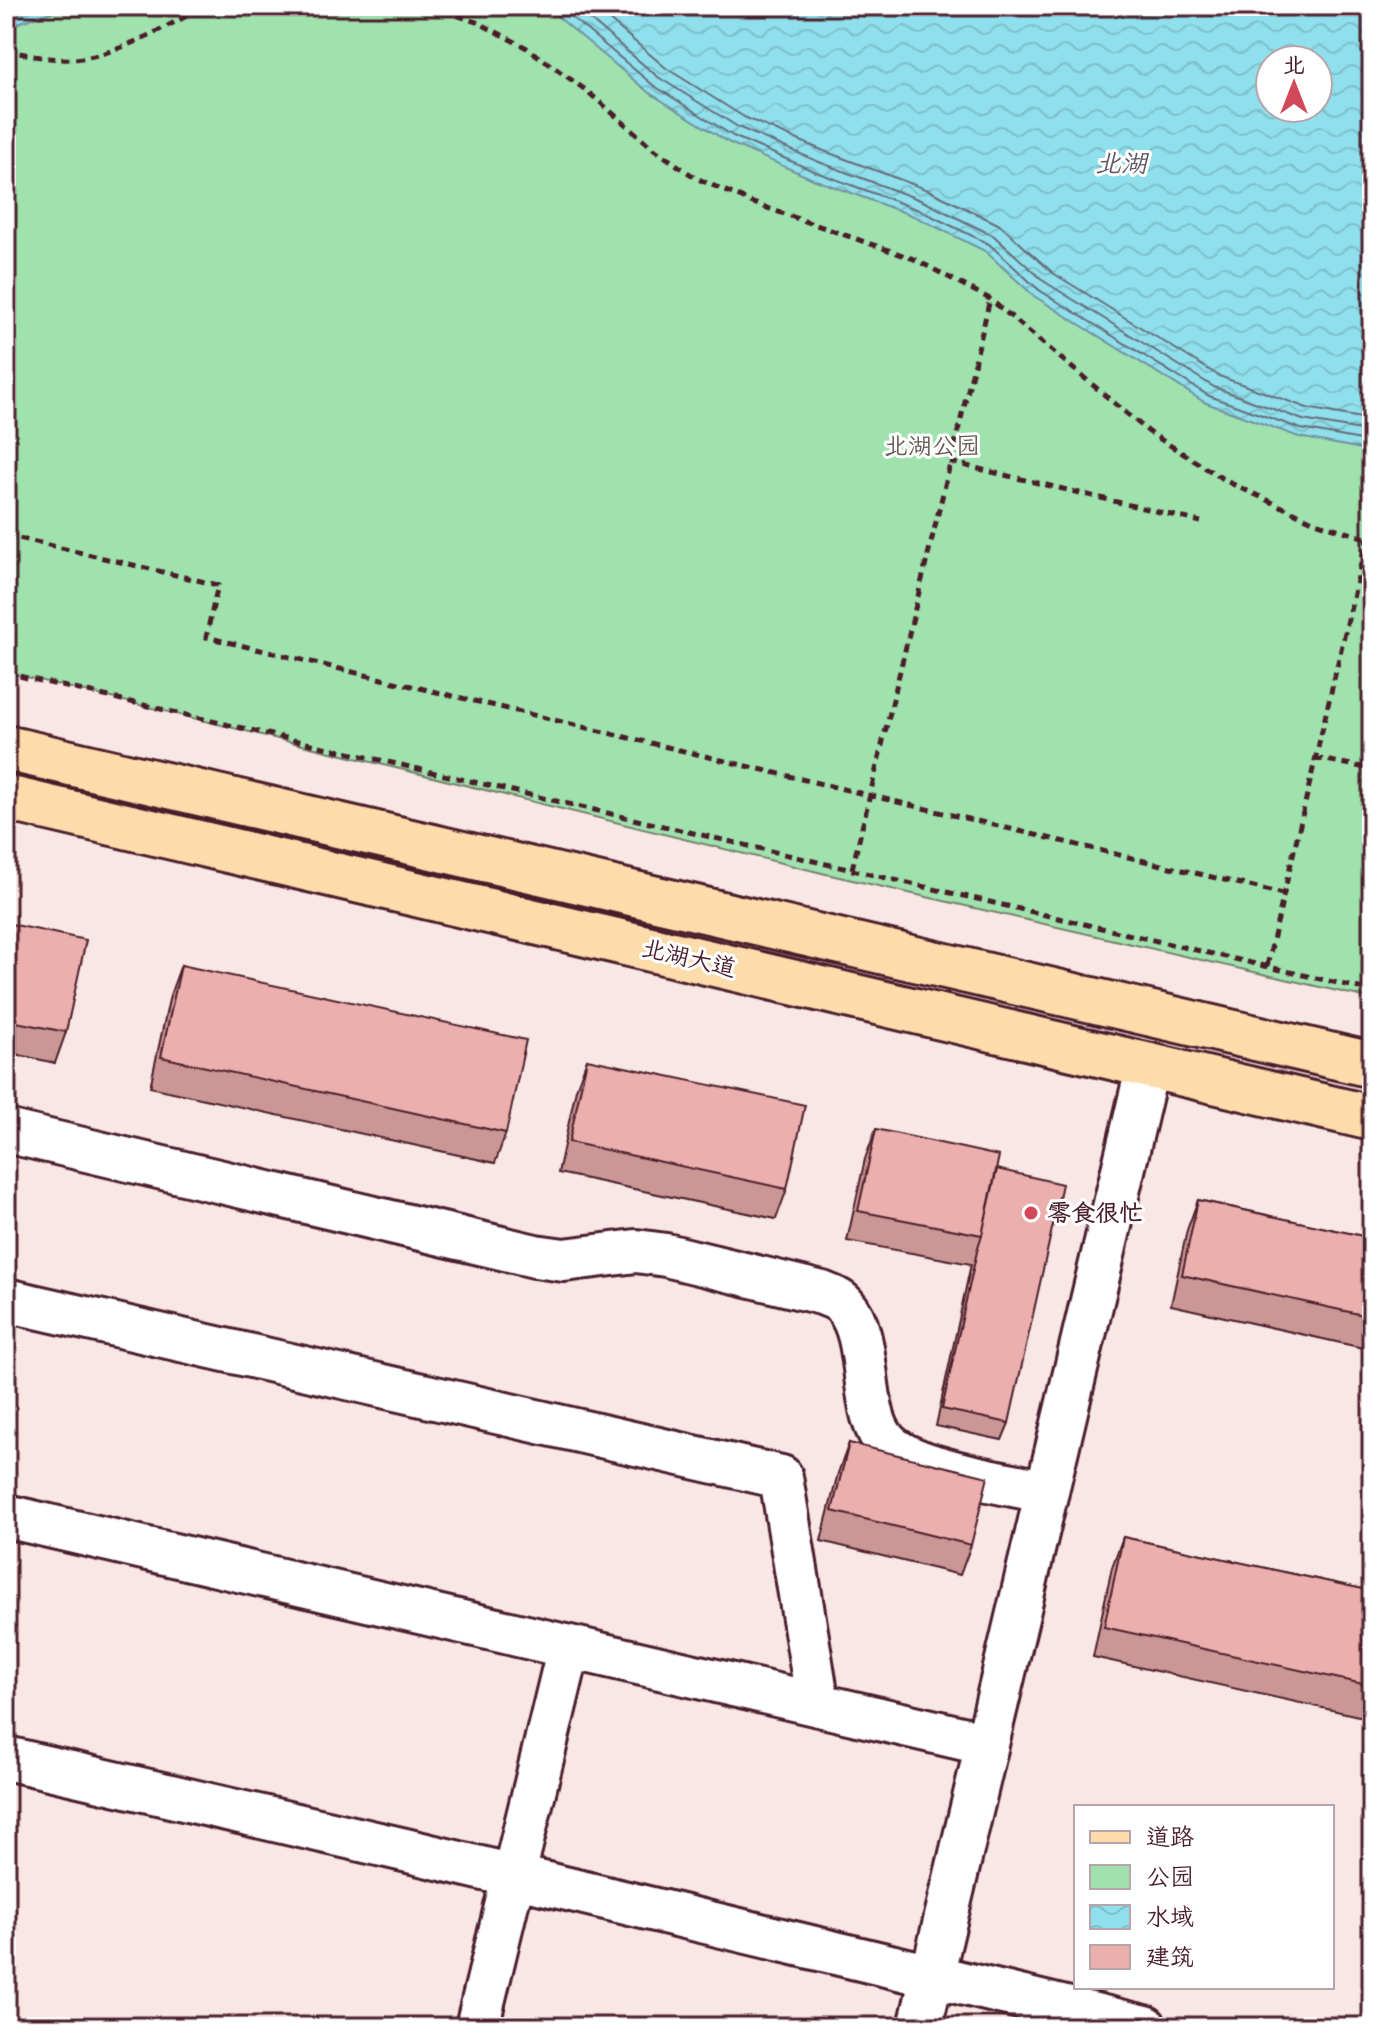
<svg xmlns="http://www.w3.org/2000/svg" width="1378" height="2033" font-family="Mali,'LXGW WenKai TC',sans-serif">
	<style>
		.green { fill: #9fe2ad; stroke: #74806c; stroke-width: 2; fill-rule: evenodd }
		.water { fill: url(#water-waves); stroke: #73929f; stroke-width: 2; fill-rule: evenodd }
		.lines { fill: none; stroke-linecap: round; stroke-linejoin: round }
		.shore { stroke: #666c78; stroke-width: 2 }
		.minor-casing { stroke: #4a1f2b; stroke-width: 48 }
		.major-casing { stroke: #4a1f2b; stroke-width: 50 }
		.path { stroke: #4a1f2b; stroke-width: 5; stroke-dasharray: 8 6; stroke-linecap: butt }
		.minor { stroke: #fff; stroke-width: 42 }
		.major { stroke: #fddcac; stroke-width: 44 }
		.wall { fill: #ca9795; stroke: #4a1f2b; stroke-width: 2 }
		.building { fill: #ebb0ad; stroke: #4a1f2b; stroke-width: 2 }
		.poi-dot { fill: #d1495b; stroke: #fff; stroke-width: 3 }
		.labels { text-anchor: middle; stroke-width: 6; stroke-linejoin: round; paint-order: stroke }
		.park-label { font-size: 24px; fill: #645a52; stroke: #fff }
		.street-label { font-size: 24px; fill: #4a1f2b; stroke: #fff }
		.poi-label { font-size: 24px; font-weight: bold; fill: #4a1f2b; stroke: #fff; text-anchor: start }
		.water-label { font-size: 26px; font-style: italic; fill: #5f5965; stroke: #fff }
	</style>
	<defs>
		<pattern id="water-waves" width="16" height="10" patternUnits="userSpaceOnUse" patternTransform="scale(2)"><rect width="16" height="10" fill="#8fdfec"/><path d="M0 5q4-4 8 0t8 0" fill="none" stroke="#7dbfcb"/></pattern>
	</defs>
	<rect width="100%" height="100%" fill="#f9e7e6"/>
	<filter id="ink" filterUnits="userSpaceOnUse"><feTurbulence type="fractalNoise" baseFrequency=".0125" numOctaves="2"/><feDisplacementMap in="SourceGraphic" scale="16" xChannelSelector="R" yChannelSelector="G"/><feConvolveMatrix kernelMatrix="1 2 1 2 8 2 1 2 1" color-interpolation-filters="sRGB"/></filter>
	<g filter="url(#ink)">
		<!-- green -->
		<path class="green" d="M6,6h1366v993l-546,-125 -820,-202zM1270,60h48v48h-48z"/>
		<!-- water -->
		<path class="water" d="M6,6h63l-63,21z
			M545,6h827v445l-73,-14 -93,-34 -172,-107 -49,-45 -69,-34 -103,-38 -83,-36 -82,-51zM1270,60h48v48h-48z"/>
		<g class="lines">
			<!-- shore -->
			<path class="shore" d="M558,6l95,79 80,51 83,36 103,38 70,34 50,46 170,106 92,33 71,13
				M574,6l84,71 80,50 81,35 104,39 71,35 51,46 169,105 89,33 69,12
				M593,6l73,62 78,49 80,34 104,39 72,35 53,48 166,103 88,32 65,12"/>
			<!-- minor casing -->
			<g class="minor-casing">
				<path id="minor" d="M6,1131l529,125 29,4 72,-9 30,4 156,38c7,3 17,6 22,12 31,33 13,110 44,139 27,26 120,39 159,48
					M6,1300l775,177 37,228
					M6,1516l981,228
					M6,1758l403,93 736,176
					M477,2027l92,-380
					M920,2027l228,-962"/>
			</g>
			<!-- major casing -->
			<g class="major-casing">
				<path id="major" d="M6,748l1366,317
					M6,798l1366,320"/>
			</g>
			<!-- path -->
			<path class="path" d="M431,6l48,17 48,25 60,43 67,58 42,29 57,25 161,56 76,40 159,133 79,50 87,40 57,18
				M6,50c22,5 46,10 68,9 47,-4 92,-34 133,-53
				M950,462l251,60
				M6,535l212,50 -12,52 1077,257
				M6,673l1366,318
				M1315,758l57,11
				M852,869l138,-570
				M1267,966l100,-428"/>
			<!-- minor -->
			<use href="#minor" class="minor"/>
			<!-- major -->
			<use href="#major" class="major"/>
		</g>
		<!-- wall -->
		<path class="wall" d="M6,923l60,109 -11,31 -49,-11z
			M181,965l325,168 -11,30 -345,-76 20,-92z
			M587,1059l200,130 -11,30 -218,-46 18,-84z
			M876,1129l121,40 12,254 -7,17 -66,-14 35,-162 -124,-23 18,-82z
			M1198,1200l174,38v112l-201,-45 16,-75z
			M849,1443l122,102 -11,30 -139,-34 17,-68z
			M1123,1537l249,54v128l-279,-62 19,-90z"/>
		<!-- building -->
		<path class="building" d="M6,923l80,17 -20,92 -60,-12z
			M181,965l345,75 -20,93 -345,-76z
			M587,1059l218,46 -18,84 -218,-47z
			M876,1129l123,27 -17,79 -124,-24z
			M997,1169l65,15 -53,239 -67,-14 36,-162 4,-12z
			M1198,1200l174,38v79l-190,-42z
			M849,1443l139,34 -17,68 -139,-34z
			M1123,1537l249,54v95l-268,-59z"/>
	</g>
	<!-- markers -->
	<circle class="poi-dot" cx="1031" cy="1213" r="8"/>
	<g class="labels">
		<!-- park labels -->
		<g class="park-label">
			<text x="932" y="454">北湖公园</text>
		</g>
		<!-- street labels -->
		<g class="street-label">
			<text transform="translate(689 958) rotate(13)" y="8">北湖大道</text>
		</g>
		<!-- poi labels -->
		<g class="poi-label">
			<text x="1047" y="1221">零食很忙</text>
		</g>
		<!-- water labels -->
		<g class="water-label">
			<text x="1121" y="172">北湖</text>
		</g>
	</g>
	<!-- margin -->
	<rect width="1378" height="2033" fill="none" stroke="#fff" stroke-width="32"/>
	<rect x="16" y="16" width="1346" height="2001" fill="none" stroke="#4a1f2b" stroke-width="3" filter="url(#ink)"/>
	<!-- legend -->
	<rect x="1074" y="1805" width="260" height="184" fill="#ffffff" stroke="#b7a5aa" stroke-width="2"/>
	<rect x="1090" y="1831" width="40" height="12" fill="#fddcac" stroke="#b7a5aa" stroke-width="2"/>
	<text x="1146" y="1845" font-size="24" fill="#4a1f2b">道路</text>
	<rect x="1090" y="1865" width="40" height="24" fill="#9fe2ad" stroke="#b7a5aa" stroke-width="2"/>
	<text x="1146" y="1885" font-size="24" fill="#4a1f2b">公园</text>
	<rect x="1090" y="1905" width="40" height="24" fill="url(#water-waves)" stroke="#b7a5aa" stroke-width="2"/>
	<text x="1146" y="1925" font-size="24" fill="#4a1f2b">水域</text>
	<rect x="1090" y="1945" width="40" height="24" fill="#ebb0ad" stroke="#b7a5aa" stroke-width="2"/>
	<text x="1146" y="1965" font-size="24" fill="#4a1f2b">建筑</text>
	<!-- north arrow -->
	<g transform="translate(1294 84)"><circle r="38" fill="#ffffff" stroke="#b7a5aa" stroke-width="2"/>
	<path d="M0-6L14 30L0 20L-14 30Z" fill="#d1495b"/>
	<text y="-12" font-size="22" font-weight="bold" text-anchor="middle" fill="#4a1f2b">北</text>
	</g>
</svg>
